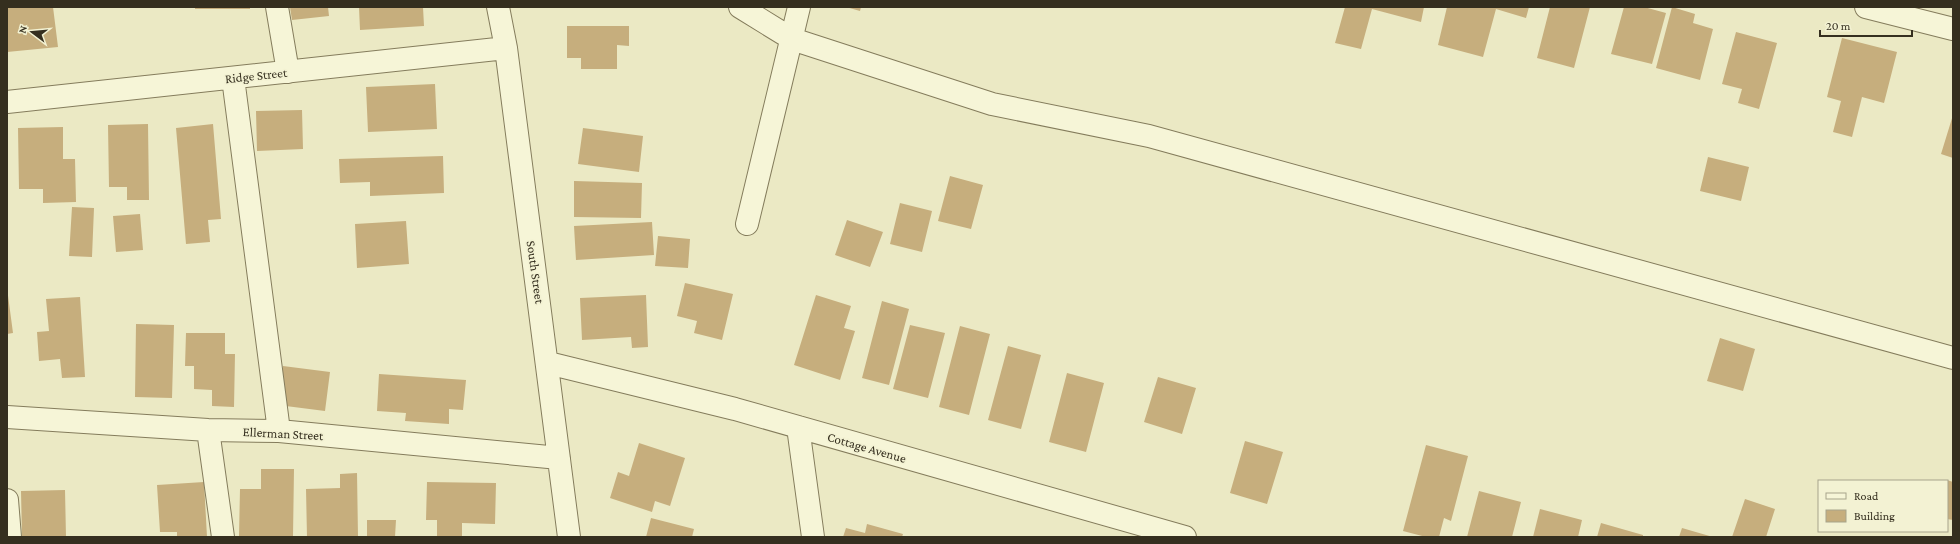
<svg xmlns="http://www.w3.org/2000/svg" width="1960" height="544" font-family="'Crimson Pro',serif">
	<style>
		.building { fill: #c6ae7d }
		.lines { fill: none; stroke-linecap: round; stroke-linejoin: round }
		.minor-casing { stroke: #847c5c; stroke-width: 24 }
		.minor { stroke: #f6f5d7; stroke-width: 22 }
		.labels { text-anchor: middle; stroke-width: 3.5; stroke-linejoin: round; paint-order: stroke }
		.street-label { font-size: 13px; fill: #352f1f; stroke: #f3f2d3 }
	</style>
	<rect width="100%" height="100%" fill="#ebe9c4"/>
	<!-- building -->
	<path class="building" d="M20,7h33l5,40 -51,5v-44z
		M195,7h55v2h-55z
		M290,7h38l1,9 -37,4z
		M359,7h64l1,19 -64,4z
		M846,7h15l-1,4z
		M1345,7h79l-3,15 -49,-13 -11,40 -26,-6z
		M1447,7l18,1 64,-1 -3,11 -30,-9 -13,48 -45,-12z
		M1550,7h40l-16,61 -37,-10z
		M1624,7h20l22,6 -14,51 -41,-10z
		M1672,7l23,7 -2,9 20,6 -13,51 -44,-12z
		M567,26h62v20l-12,-1v24h-36v-11h-14z
		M1736,32l41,11 -18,66 -21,-6 4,-14 -20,-5z
		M1842,38l55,14 -13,51 -22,-6 -10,40 -19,-5 8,-31 -14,-4z
		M435,84l2,45 -69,3 -2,-45z
		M302,110l1,39 -46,2 -1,-40z
		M1953,115v43l-12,-4z
		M148,124l1,76h-22v-13h-18l-1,-62z
		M213,124l8,95 -13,1 2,22 -24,2 -10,-116z
		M63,127v32h12l1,43 -33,1v-14h-24l-1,-61z
		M583,128l60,8 -4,36 -61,-8z
		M443,156l1,37 -74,3v-14l-30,1 -1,-24z
		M1708,157l41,10 -8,34 -41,-10z
		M950,176l33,9 -12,44 -33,-8z
		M574,181l68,2 -1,35 -67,-1z
		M900,203l32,8 -10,41 -32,-8z
		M72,207l22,1 -2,49 -23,-1z
		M140,214l3,36 -27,2 -3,-36z
		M847,220l36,12 -13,35 -35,-12z
		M406,221l3,43 -52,4 -2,-44z
		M652,222l2,33 -78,5 -2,-34z
		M658,236l32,3 -2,29 -33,-2z
		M685,283l48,11 -11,46 -28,-7 3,-12 -20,-5z
		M7,288l6,45 -6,1z
		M646,295l2,52 -16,1 -1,-11 -49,3 -2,-42z
		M816,295l35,11 -7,22 11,3 -15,49 -46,-15z
		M80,297l5,80 -23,1 -2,-19 -21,2 -2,-29 12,-1 -3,-32z
		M882,301l27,8 -20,76 -27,-7z
		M136,324l38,1 -2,73 -37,-1z
		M910,325l35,8 -17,65 -35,-9z
		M960,326l30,8 -21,81 -30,-8z
		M186,333h39v21h10l-1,53 -22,-1v-16l-18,-1v-23h-9z
		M1720,338l35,11 -12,42 -36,-10z
		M1008,346l33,9 -20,74 -33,-9z
		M283,366l47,6 -5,39 -47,-6z
		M1067,373l37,10 -18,69 -37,-10z
		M379,374l87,6 -3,30 -14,-1v15l-44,-3 1,-8 -29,-2z
		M1158,377l38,11 -14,46 -38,-12z
		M1245,441l38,11 -16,52 -37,-11z
		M639,443l46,15 -15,48 -15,-5 -3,11 -42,-14 8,-26 11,4z
		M1426,445l42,11 -17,65 -7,-3 -5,19h-13l-23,-6z
		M261,469h33l-1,68h-54l1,-48h21z
		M357,473l1,64h-51l-1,-48 34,-1v-14z
		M1947,480l6,2v38l-6,-1z
		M204,482l3,55h-30v-5h-17l-3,-47z
		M427,482l69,1 -1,41 -33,-1v14h-25v-17h-11z
		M65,490l1,47h-44l-1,-46z
		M1479,491l42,11 -9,35h-45z
		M1745,499l30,10 -9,28h-34z
		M1540,509l42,11 -4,17h-45z
		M651,518l43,11 -2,8h-46z
		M367,520h29l-1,17h-28z
		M1601,523l42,12v2h-46z
		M867,524l36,10 -1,3h-59l3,-9 19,5z
		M1682,528l31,9h-34z"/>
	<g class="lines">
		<!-- minor casing -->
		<g class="minor-casing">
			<path id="minor" d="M277,7l11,65
				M498,7l8,41 63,489
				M740,7l52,32 200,65 157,32 804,222
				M1866,7l87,22
				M233,78l46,353
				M7,102l499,-54
				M747,224l52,-217
				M548,363l187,46 450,128
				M7,417l201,13 71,1 280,27
				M798,427l15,110
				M208,430l15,107
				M7,500l3,37"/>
		</g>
		<!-- minor -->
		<use href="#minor" class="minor"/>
	</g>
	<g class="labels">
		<!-- street labels -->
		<g class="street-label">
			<text transform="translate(256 75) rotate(-6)" y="5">Ridge Street</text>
			<text transform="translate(536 272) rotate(82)" y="5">South Street</text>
			<text transform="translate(283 433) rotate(3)" y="5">Ellerman Street</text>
			<text transform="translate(867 447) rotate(16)" y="5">Cottage Avenue</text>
		</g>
	</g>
	<!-- border -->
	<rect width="1960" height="544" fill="none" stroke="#352f1f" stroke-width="16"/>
	<!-- legend -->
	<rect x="1818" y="480" width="130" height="52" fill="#f3f2d3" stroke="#a7a48b"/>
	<rect x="1826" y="493" width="20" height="6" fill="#f6f5d7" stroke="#a7a48b"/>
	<text x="1854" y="500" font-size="12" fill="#352f1f">Road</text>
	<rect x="1826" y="510" width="20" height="12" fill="#c6ae7d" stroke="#a7a48b"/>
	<text x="1854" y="520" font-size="12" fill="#352f1f">Building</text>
	<!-- north arrow -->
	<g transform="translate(32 32) rotate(286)" stroke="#f3f2d3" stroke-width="3" paint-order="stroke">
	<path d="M0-3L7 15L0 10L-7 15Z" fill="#352f1f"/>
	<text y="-6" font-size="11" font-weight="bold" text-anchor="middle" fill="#352f1f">N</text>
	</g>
	<!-- scale -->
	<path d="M1820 30v6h92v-6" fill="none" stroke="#352f1f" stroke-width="2"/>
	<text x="1826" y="30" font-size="12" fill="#352f1f" stroke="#f3f2d3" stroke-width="3" paint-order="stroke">20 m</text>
</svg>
